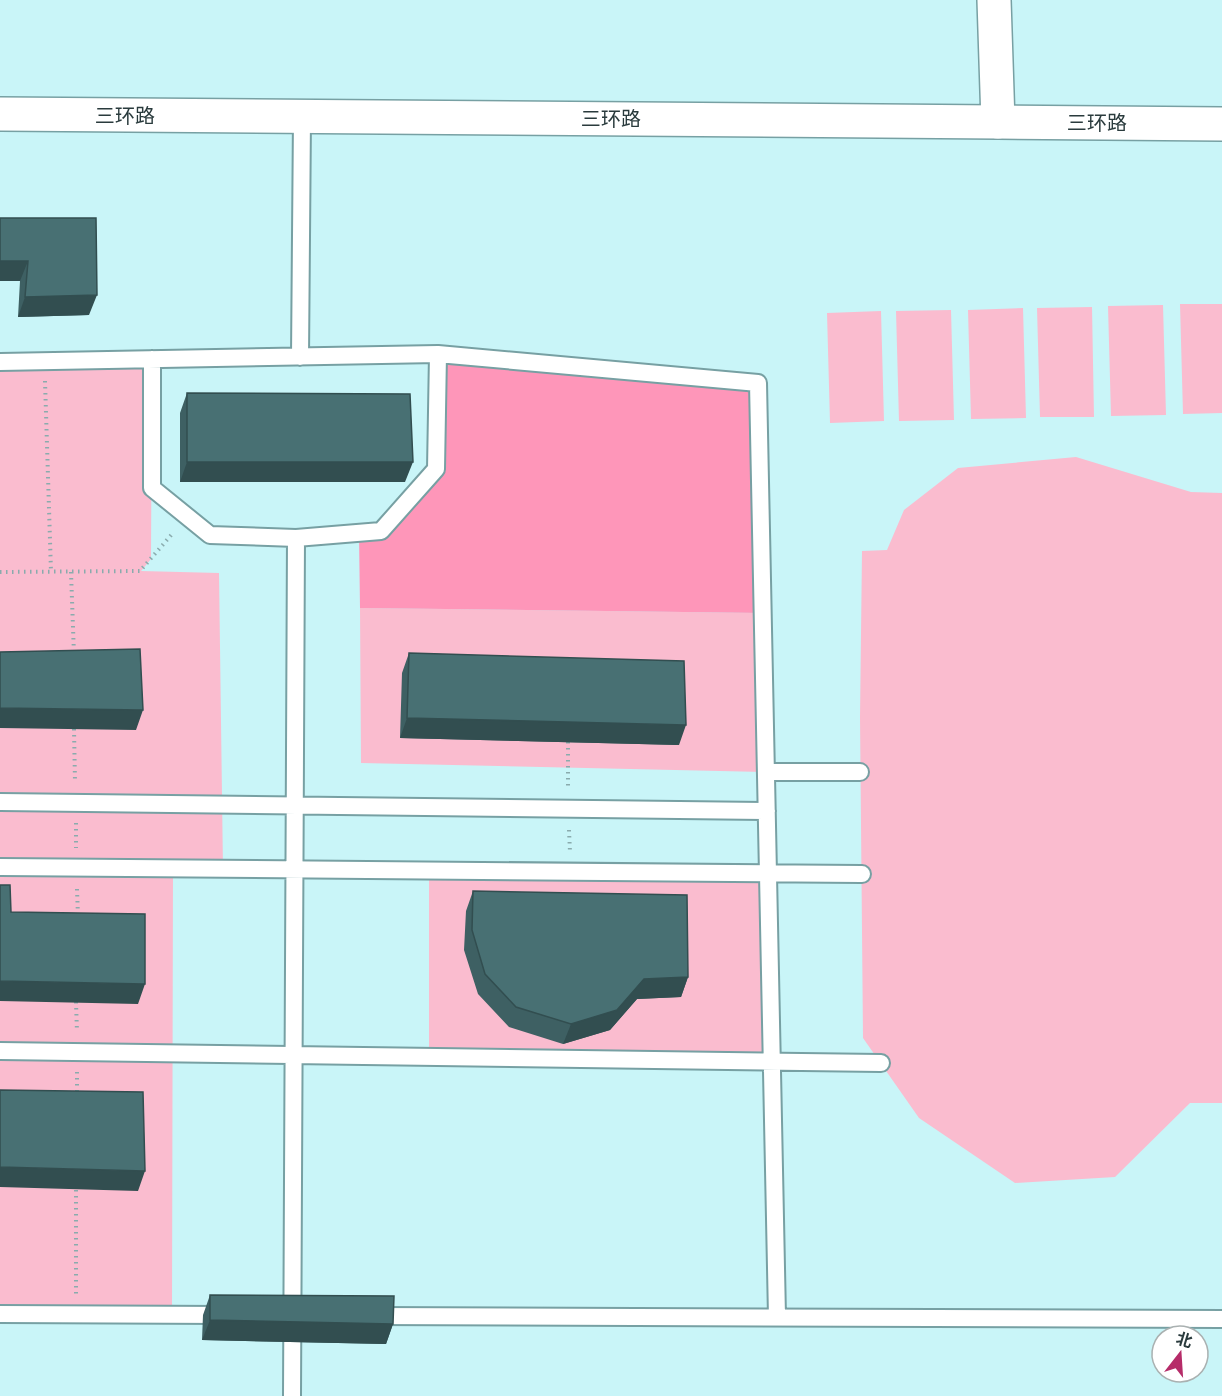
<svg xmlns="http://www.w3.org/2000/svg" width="1222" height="1396" font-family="'Source Sans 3','Noto Sans SC',sans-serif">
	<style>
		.green { fill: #fabccf }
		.forest { fill: #fe96b9 }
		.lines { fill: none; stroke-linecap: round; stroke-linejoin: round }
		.lane-casing { stroke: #77a0a3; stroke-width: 20 }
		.secondary-casing { stroke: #77a0a3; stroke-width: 36 }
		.highway-casing { stroke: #77a0a3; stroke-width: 36 }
		.path { stroke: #8aabad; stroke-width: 4; stroke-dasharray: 1.5 4.5; stroke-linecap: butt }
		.lane { stroke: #fff; stroke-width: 16 }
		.secondary { stroke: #fff; stroke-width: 33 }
		.highway { stroke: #fff; stroke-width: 33 }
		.wall { fill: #3e6063 }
		.shaded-wall { fill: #324e50 }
		.building { fill: #487073; stroke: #324e50; stroke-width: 1.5 }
		.labels { text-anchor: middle; stroke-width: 6; stroke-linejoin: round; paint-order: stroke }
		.street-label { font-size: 20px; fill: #2a3b3d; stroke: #fff }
	</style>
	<rect width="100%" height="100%" fill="#c9f5f8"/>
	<!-- green -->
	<path class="green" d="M1180,304h42v109l-39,1z
		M1163,305l3,110 -55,1 -3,-110z
		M1092,307l2,110h-54l-3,-109z
		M1023,308l3,110 -55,1 -3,-109z
		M951,310l3,110 -55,1 -3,-110z
		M881,311l3,110 -54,2 -3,-110z
		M152,359l-1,200 -10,12 78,2 4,296h-50l-1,446 -172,-1v-952z
		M1076,457l115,35 31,1v610h-32l-75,74 -100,6 -96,-65 -56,-80 -3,-321 2,-166 25,-1 17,-40 54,-42z
		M360,608l402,5 4,159 -405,-9z
		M429,870l339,2 4,190 -343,-5z"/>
	<!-- forest -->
	<path class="forest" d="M438,354l320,29 4,230 -402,-5 -1,-75 22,-2 55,-62z"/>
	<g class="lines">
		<!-- lane casing -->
		<g class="lane-casing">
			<path id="lane" d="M300,357l2,-240
				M152,359v129l58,47 86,3 -4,858
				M0,362l438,-8 320,29 19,934
				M296,538l85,-7 55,-62 2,-115
				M766,772h94
				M0,802l767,9
				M0,867l862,7
				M0,1051l881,12
				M0,1314l225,1
				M371,1316l851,3"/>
		</g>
		<!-- secondary casing -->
		<g class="secondary-casing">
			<path id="secondary" d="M998,122l224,2"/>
		</g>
		<!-- highway casing -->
		<g class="highway-casing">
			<path id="highway" d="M0,114l998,8 -4,-122"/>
		</g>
		<!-- path -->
		<path class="path" d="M45,381l6,191
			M0,572l140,-1 33,-38
			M71,572l3,83
			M74,729l1,53
			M568,742v47
			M76,823v25
			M569,830l1,22
			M77,889l1,28
			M76,1002l1,30
			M77,1072v23
			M76,1190v104"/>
		<!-- lane -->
		<use href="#lane" class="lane"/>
		<!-- secondary -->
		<use href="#secondary" class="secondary"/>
		<!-- highway -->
		<use href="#highway" class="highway"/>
	</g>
	<!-- wall -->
	<path class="wall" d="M0,218l89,97 -71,2 2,-36h-20z
		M187,393l218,89h-225v-69z
		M409,653l270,92 -279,-7 2,-65z
		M473,891l215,86 -7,20 -44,2 -27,31 -47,14 -54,-17 -31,-33 -14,-44 2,-39z
		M210,1295l183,29 -7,20 -184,-4 1,-25z"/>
	<!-- shaded-wall -->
	<path class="shaded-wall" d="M0,261h28l-8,20h-20z
		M97,295l-8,20 -71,2 7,-20z
		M187,462h226l-8,20h-225z
		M0,708l143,2 -7,20 -136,-2z
		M407,718l279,7 -7,20 -279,-7z
		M688,977l-7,20 -44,2 -27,31 -47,14 8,-20 73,-45z
		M0,981l145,3 -7,20 -138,-3z
		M0,1167l145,4 -7,20 -138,-4z
		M210,1320l183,4 -7,20 -184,-4z"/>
	<!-- building -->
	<path class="building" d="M0,218h96l1,77 -72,2 3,-36h-28z
		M187,393l223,1 3,68h-226z
		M140,649l3,61 -143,-2v-56z
		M409,653l275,8 2,64 -279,-7z
		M0,885h10l1,27 134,2v70l-145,-3z
		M473,891l214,4 1,82 -44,2 -27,31 -46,14 -55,-17 -31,-33 -13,-44z
		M0,1090l143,2 2,79 -145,-4z
		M210,1295l184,1 -1,28 -183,-4z"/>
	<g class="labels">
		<!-- street labels -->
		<g class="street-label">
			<text x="125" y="123">三环路</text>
			<text x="611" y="126">三环路</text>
			<text x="1097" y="130">三环路</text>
		</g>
	</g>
	<!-- north arrow -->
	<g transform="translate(1180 1354) rotate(17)"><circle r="28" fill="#ffffff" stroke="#aab1b1" stroke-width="1.5"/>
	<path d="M0-4.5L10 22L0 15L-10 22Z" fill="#b62c69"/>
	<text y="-9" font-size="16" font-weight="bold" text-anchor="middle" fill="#2a3b3d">北</text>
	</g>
</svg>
